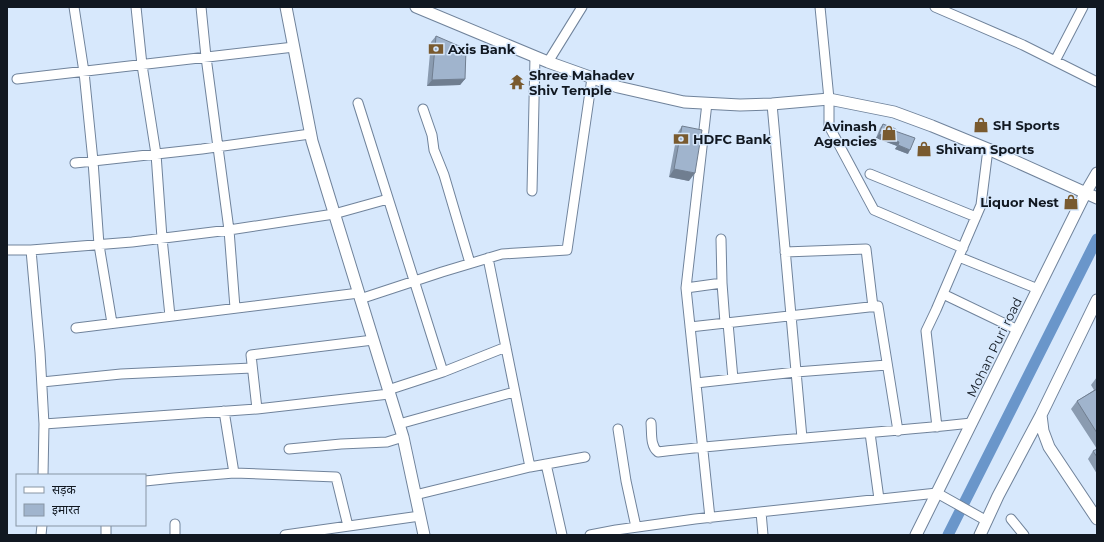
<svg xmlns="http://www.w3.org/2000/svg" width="1104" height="542" font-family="Montserrat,'Noto Sans Devanagari',sans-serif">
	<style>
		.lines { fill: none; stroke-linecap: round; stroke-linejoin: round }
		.canal { stroke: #6a96ca; stroke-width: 11 }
		.minor-casing { stroke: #70839b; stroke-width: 11 }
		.tertiary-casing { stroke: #70839b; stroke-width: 13 }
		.minor { stroke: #fff; stroke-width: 9 }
		.tertiary { stroke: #fff; stroke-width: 11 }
		.wall { fill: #8a9bb0 }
		.shaded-wall { fill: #707e90 }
		.building { fill: #a0b4cd; stroke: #707e90 }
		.labels { text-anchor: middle; stroke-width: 3; stroke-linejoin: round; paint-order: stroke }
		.poi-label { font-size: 13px; font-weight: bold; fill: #111821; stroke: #d7e8fc; text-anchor: start }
		.street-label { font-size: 13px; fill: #111821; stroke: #d7e8fc }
	</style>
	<rect width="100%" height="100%" fill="#d7e8fc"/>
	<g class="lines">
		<!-- canal -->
		<path class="canal" d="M948,535l149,-296"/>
		<!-- minor casing -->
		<g class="minor-casing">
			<path id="minor" d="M74,7l10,65 9,89 6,84 13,78
				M136,7l6,58 14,89 6,84 8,78
				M201,7l5,50 23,173 6,78
				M820,7l9,92v27l45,84 89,38
				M935,7l88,38 74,37
				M1055,61l28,-54
				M548,62l34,-55
				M17,79l277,-32
				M358,103l85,269
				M707,103l-21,185 24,230
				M772,104l30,334
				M423,109l9,26 2,15 10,25 26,88
				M75,163l127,-14 108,-15
				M870,174l106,43
				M532,191l3,-134
				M721,239l1,44
				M7,250h24l101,-8 97,-12 105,-16 54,-15
				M31,250l9,102 4,72 -1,51
				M785,252l81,-3 7,58
				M959,257l79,32
				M488,258l42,209
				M686,288l36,-5 3,40
				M943,294l75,36
				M360,299l82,-27 60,-18 65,-4 25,-172
				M728,323l5,56
				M690,327l188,-21 20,125
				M76,328l283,-35
				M42,382l79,-8 131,-6
				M696,383l100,-11 91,-7
				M388,390l55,-18 63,-25
				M257,409l-6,-54 122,-15
				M224,411l10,62
				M651,423c1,10 -1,23 7,29 105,-12 210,-18 314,-29
				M44,424l213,-15 132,-15
				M399,424l115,-32
				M937,427l-11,-96 10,-21 45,-105 7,-56
				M618,429l8,52 10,46
				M870,433l9,66
				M289,449l52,-5 46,-2 16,-5
				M546,464l16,71
				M145,481l29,-3 60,-5 102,4 12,49
				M415,495l115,-28 55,-10
				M761,512l2,23
				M1011,519l13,16
				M175,524v11
				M41,535l1,-10
				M106,535v-10
				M285,535l135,-19
				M590,535l26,-5 79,-11 242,-26 50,28"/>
		</g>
		<!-- tertiary casing -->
		<g class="tertiary-casing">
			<path id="tertiary" d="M286,7l26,134 91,296 21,98
				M416,7l132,55 70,25 66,15 56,3 32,-1 57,-5 65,13 38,14 56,23 109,49
				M1097,300l-56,115 2,16 6,16 48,72
				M916,535l170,-343 11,-19
				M980,535l18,-39 43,-81"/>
		</g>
		<!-- minor -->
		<use href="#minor" class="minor"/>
		<!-- tertiary -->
		<use href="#tertiary" class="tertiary"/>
	</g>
	<!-- wall -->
	<path class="wall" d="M436,36l29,43 -5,6 -33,1 4,-44z
		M883,124l12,7 13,23 -13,-5 2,-3 -21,-8 4,-10z
		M682,126l7,55 -20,-4 8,-43z
		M1097,377v97l-9,-15 5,-8 4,-2 -26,-40 6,-8 17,-11 -3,-5z"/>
	<!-- shaded-wall -->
	<path class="shaded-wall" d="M465,79l-5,6 -33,1 5,-6z
		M879,134l20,8 -2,4 -21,-8z
		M898,145l12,5 -2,4 -13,-5z
		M674,169l21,4 -6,8 -20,-4z"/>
	<!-- building -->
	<path class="building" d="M436,36l30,13 -1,30 -33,1z
		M883,124l13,5 -1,2 20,7 -5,12 -12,-5 1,-3 -20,-8z
		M682,126l20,4 -7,43 -21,-4z
		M1097,389v44l-20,-32z
		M1097,449v8l-4,-6z"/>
	<!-- icons -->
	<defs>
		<g id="bank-bare" transform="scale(1.2)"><path d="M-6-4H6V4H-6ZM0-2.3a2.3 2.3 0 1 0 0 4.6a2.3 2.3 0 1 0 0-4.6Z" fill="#795a2f" stroke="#d7e8fc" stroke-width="2.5" paint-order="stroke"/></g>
		<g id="temple-bare" transform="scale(1.2)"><path d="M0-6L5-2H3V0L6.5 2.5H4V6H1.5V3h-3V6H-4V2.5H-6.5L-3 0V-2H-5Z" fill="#795a2f" stroke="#d7e8fc" stroke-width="2.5" paint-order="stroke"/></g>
		<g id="shop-bare" transform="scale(1.2)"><path d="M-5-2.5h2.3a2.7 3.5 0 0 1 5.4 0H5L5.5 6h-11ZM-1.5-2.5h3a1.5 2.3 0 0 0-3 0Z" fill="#795a2f" stroke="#d7e8fc" stroke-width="2.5" paint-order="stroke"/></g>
	</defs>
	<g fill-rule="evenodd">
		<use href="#bank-bare" x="436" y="49"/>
		<use href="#temple-bare" x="517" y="82"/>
		<use href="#shop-bare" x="981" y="125"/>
		<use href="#shop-bare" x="889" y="133"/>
		<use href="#bank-bare" x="681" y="139"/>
		<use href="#shop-bare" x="924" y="149"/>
		<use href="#shop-bare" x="1071" y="202"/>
	</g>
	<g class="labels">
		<!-- poi labels -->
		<g class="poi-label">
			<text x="448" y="54">Axis Bank</text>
			<text x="529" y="80">Shree Mahadev<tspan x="529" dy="15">Shiv Temple</tspan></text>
			<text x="993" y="130">SH Sports</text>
			<text x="877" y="131" text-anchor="end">Avinash<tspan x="877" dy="15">Agencies</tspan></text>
			<text x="693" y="144">HDFC Bank</text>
			<text x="936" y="154">Shivam Sports</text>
			<text x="1059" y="207" text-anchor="end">Liquor Nest</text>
		</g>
		<!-- street labels -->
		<g class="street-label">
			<text transform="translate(994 347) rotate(-64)" y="5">Mohan Puri road</text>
		</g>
	</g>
	<!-- border -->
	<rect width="1104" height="542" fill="none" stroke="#111821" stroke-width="16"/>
	<!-- legend -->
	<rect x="16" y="474" width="130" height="52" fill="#d7e8fc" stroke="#8895a4"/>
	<rect x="24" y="487" width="20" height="6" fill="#ffffff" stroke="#8895a4"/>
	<text x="52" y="494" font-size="12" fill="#111821">सड़क</text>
	<rect x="24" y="504" width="20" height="12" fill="#a0b4cd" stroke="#8895a4"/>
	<text x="52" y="514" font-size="12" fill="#111821">इमारत</text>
</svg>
